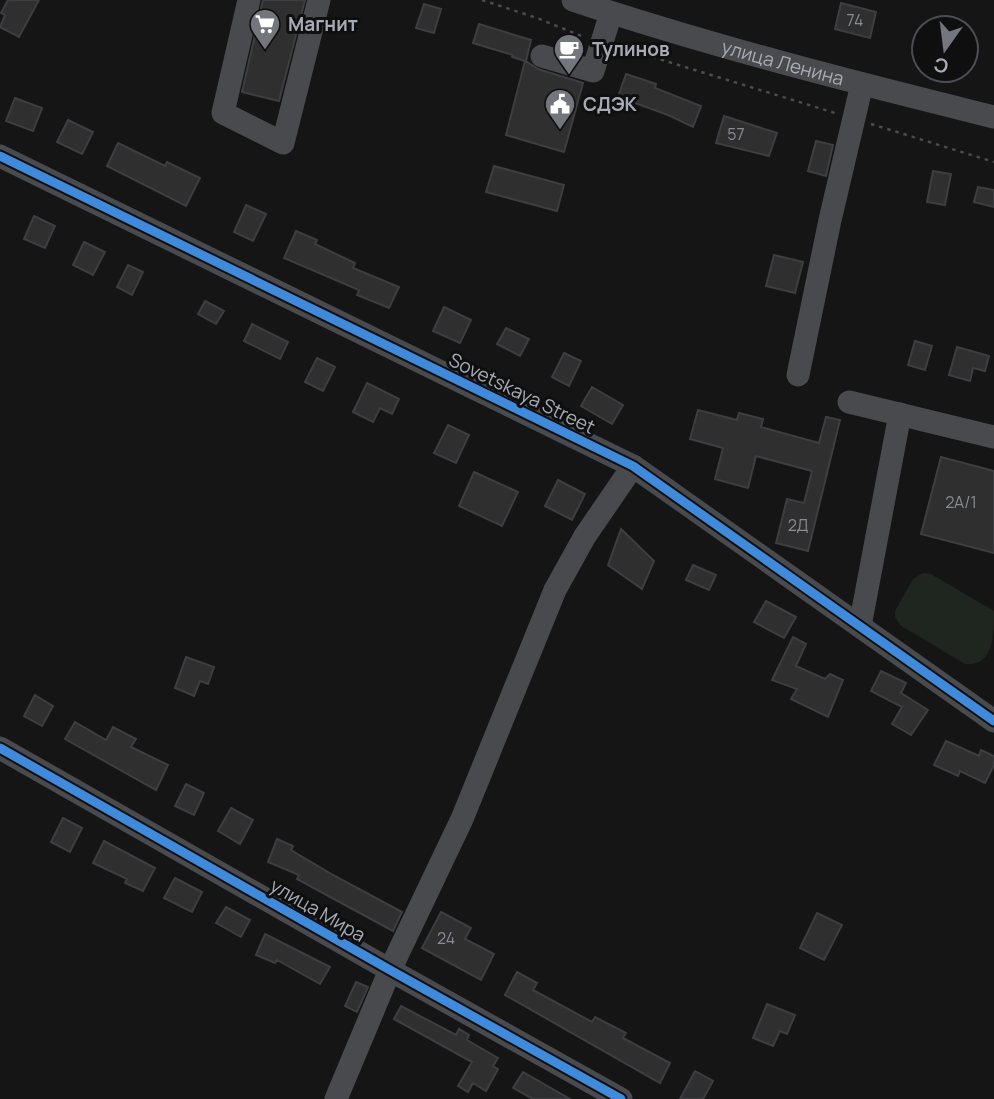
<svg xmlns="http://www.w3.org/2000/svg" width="994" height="1099" font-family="Manrope,sans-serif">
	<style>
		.green { fill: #1f251f }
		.building { fill: #2f2f30; stroke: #3d3e41; stroke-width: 2 }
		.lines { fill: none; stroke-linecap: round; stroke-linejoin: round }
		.path { stroke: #4b4c4f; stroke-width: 2.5; stroke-dasharray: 3.5 5; stroke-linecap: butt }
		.minor { stroke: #494a4d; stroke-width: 23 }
		.cycleway-casing { stroke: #0f0f10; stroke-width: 13 }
		.cycleway { stroke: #408adc; stroke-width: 9 }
		.labels { text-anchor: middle; stroke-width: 6; stroke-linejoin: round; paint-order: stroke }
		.number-label { font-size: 16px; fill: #898c94 }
		.poi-label { font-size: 19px; font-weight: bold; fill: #a7abb5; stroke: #0f0f10; text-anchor: start }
		.street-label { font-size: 19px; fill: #a7abb5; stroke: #0f0f10 }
	</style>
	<rect width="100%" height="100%" fill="#151515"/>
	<!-- green -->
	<path class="green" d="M923,573l8,1 63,37c0,23 0,56 -29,53l-65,-39 -5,-8v-6l18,-32z"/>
	<!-- building -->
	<path class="building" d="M8,0h31l-20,37 -19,-10 5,-12 -4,-2z
		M263,0h42l-26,101 -37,-9z
		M841,3l35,9 -6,26 -35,-9z
		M424,4l17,5 -7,24 -18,-5z
		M479,24l52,16 -5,21 12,8 45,14 -19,69 -58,-17 19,-74 -13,-4 1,-2 -40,-12z
		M626,74l30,10 -1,4 46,18 -8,21 -25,-12 -50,-18z
		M15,98l27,10 -9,23 -27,-10z
		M724,116l53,17 -8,23 -53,-13z
		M68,120l25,12 -11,22 -25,-12z
		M816,141l17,4 -7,31 -18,-5z
		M118,143l47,23 2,-4 33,16 -14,28 -79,-40z
		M494,166l70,19 -7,26 -71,-19z
		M933,171l18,3 -6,31 -18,-3z
		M978,187l16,3v17l-20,-5z
		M246,205l20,9 -13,27 -19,-9z
		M34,216l21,10 -10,22 -21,-9z
		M296,231l21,9 -2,4 40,19 -2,5 46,19 -10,21 -32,-13 2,-5 -75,-32z
		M84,242l21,10 -12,23 -20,-10z
		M774,255l29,7 -8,31 -29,-7z
		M128,265l15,7 -11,23 -15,-8z
		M205,301l19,10 -8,13 -18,-10z
		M444,307l27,13 -11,23 -27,-12z
		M252,324l36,18 -8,17 -36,-18z
		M506,328l23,11 -9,17 -23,-12z
		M915,341l17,5 -7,24 -17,-5z
		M957,347l32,9 -4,15 -12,-3 -3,13 -21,-6z
		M564,353l17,8 -12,25 -17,-9z
		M317,358l18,9 -12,24 -18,-9z
		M367,383l32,16 -7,15 -12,-6 -7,14 -20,-10z
		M592,387l31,18 -11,19 -31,-18z
		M698,410l39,10 2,-7 24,6 -2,8 58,16 7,-26 14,3 -32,131 -32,-8 11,-44 17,4 8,-32 -56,-15 -8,32 -33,-9 8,-31 -33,-9z
		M448,425l21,10 -13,28 -22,-10z
		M941,457l53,14v82l-73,-19z
		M474,472l44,20 -16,34 -43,-20z
		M558,480l27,14 -13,26 -27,-14z
		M621,529l33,32 -12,28 -34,-24z
		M693,565l23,10 -7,15 -23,-10z
		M766,601l30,16 -12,21 -30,-16z
		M793,637l13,7 -10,22 29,13 5,-5 13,6 -15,37 -37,-18 6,-10 -25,-9z
		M186,657l28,10 -6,17 -8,-3 -6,15 -19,-8z
		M881,671l25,12 -5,10 27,17 -17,25 -19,-11 10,-17 -31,-16z
		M35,695l18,11 -11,20 -18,-10z
		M75,722l31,18 7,-13 23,12 -5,8 37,18 -12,25 -91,-51z
		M946,741l33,15 2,-6 13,6v9l-9,18 -25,-12 -2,5 -24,-11z
		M186,784l18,9 -10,22 -19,-9z
		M231,808l22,12 -13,24 -22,-13z
		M63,818l19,10 -12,24 -19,-10z
		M277,839l16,7 -2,4 42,25 69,37 -9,19 -96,-52 2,-4 -31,-13z
		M104,841l51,27 -12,23 -18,-8 2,-4 -34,-16z
		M175,878l27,14 -10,20 -28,-14z
		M226,907l24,13 -9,17 -25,-14z
		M441,912l30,16 -6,11 29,15 -13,26 -59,-32z
		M817,913l25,12 -18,35 -24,-12z
		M265,934l65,33 -10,17 -43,-24 -2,3 -19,-8z
		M517,972l20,11 -4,7 59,32 3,-5 31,16 -3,5 47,25 -10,20 -155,-88z
		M356,982l12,5 -11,25 -12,-6z
		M767,1004l28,11 -8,19 -7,-3 -7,15 -20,-8z
		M401,1006l55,29 3,-6 10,6 -2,5 31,18 -5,8 5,3 -12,22 -13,-8 -5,9 -10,-6 14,-24 -78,-43z
		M695,1071l18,10 -10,18h-23z
		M523,1072l47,27h-37l-20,-11z"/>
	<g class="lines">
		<!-- path -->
		<path class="path" d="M482,0l55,18 47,19
			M620,47l215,66
			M871,124l123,38"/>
		<!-- minor -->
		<g class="minor">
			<path d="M249,0l-26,113 60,30 36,-143"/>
			<path id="s1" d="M573,0c138,46 280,82 421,117"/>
			<path d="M542,56l51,15 18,-58"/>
			<path d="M0,156l633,310 361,255"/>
			<path d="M798,375l32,-155 32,-136"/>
			<path d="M849,402l145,35"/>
			<path d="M860,626l40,-212"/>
			<path d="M0,748l390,222 231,129"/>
			<path d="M336,1099l54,-129 72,-151 93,-229 30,-54 48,-70"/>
		</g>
		<!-- cycleway casing -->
		<g class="cycleway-casing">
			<path id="cycleway" d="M0,156l633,310 361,255
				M0,748l390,222 231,129"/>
		</g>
		<!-- cycleway -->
		<use href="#cycleway" class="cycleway"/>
	</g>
	<!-- icons -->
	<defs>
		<g id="supermarket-pin" transform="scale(1.575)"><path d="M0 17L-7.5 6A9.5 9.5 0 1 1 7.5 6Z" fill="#74767d" stroke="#0f0f10"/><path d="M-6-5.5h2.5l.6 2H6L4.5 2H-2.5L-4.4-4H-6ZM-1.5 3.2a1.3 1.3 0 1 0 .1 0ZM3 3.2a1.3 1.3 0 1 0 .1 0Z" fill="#fff"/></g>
		<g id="cafe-pin" transform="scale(1.575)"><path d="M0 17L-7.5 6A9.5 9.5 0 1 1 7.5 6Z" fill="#74767d" stroke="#0f0f10"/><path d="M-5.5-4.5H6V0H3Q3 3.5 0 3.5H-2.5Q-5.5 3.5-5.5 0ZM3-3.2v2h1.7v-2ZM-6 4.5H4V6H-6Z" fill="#fff"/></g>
		<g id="civic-pin" transform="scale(1.575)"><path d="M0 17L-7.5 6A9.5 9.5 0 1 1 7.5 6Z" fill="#74767d" stroke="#0f0f10"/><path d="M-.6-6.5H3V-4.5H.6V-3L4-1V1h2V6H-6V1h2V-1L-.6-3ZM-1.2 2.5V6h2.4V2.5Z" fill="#fff"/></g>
	</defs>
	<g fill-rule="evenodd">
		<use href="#supermarket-pin" x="265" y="24"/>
		<use href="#cafe-pin" x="569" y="49"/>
		<use href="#civic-pin" x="560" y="104"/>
	</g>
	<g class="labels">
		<!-- number labels -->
		<g class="number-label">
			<text x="855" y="26">74</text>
			<text x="736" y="140">57</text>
			<text x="961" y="508">2А/1</text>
			<text x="798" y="531">2Д</text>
			<text x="446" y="944">24</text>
		</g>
		<!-- poi labels -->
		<g class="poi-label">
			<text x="288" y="31">Магнит</text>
			<text x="592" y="56">Тулинов</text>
			<text x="583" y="111">СДЭК</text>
		</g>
		<!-- street labels -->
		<g class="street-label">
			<text dy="7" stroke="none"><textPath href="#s1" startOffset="219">улица Ленина</textPath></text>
			<text transform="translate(522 393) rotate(26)" y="7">Sovetskaya Street</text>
			<text transform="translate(318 910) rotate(30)" y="7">улица Мира</text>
		</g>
	</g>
	<!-- north arrow -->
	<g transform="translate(945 49) rotate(194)"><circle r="33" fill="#0f0f10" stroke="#4c4d52" stroke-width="2"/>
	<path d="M0-5L12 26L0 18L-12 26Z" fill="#74767d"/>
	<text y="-10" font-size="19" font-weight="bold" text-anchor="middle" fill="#a7abb5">С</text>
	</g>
</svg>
